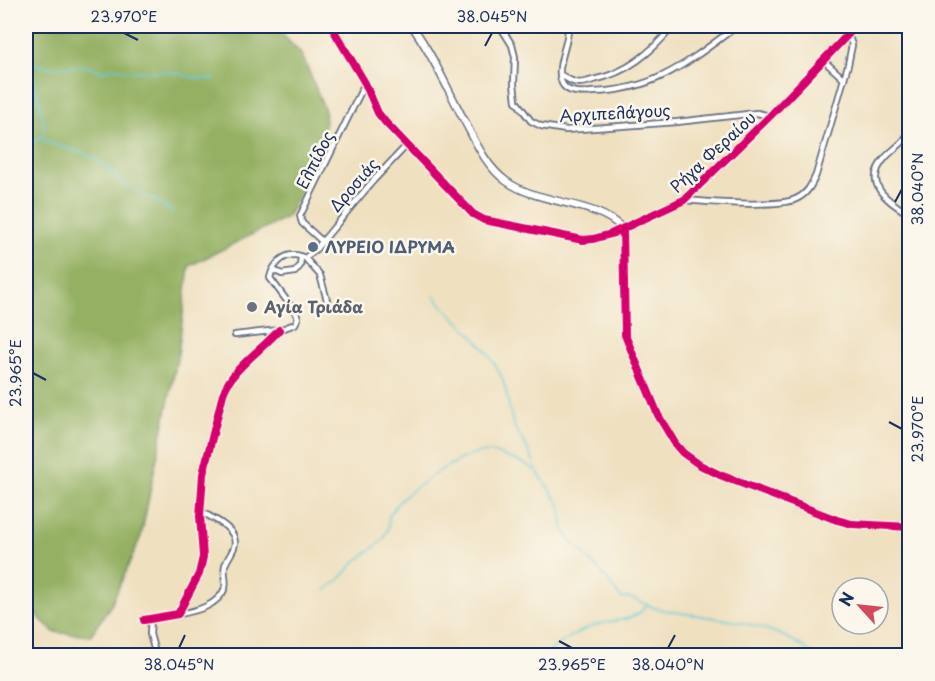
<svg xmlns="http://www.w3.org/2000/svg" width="935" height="681" font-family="'Playpen Sans',sans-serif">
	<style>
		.forest { fill: #94b163; stroke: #587060; stroke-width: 1.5 }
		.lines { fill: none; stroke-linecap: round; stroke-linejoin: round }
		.stream { stroke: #5dc8d5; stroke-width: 1.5 }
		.street-casing { stroke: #656d80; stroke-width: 8 }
		.secondary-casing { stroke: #656d80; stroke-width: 9 }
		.street { stroke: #fff; stroke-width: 4.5 }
		.secondary { stroke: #fff; stroke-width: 6 }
		.cycleway-casing { stroke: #fbf7ec; stroke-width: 11 }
		.cycleway { stroke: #d6006c; stroke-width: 8 }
		.ticks { fill: none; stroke: #1b2f5e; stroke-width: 2 }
		.service-dot { fill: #5c6f8a; stroke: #fbf7ec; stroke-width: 2 }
		.worship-dot { fill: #6b7280; stroke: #fbf7ec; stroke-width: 2 }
		.labels { text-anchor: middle; stroke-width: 5; stroke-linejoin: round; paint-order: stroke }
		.street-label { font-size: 16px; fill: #1b2f5e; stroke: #fbf7ec }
		.service-label { font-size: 16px; font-weight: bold; fill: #4e5e75; stroke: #fbf7ec; text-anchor: start }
		.worship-label { font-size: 16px; font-weight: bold; fill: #5b616d; stroke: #fbf7ec; text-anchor: start }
		.neatline { fill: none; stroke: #1b2f5e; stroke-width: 2 }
		.ticks-label { font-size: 15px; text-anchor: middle; fill: #1b2f5e }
	</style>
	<rect width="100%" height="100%" fill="#fbf7ec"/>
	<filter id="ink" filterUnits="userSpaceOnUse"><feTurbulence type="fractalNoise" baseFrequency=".0167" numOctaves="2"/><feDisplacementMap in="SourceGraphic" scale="12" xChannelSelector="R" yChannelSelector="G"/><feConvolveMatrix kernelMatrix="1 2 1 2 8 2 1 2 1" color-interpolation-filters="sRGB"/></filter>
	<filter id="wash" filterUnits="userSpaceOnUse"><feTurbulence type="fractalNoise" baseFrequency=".008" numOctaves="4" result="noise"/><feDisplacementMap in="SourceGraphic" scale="24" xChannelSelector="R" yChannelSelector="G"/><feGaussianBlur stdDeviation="1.35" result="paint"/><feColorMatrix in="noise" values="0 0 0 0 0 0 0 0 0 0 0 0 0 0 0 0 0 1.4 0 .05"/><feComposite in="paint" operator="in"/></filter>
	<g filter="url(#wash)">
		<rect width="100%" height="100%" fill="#efe0c0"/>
		<!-- forest -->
		<path class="forest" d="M26,26h248l28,29 23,56 -1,38 -37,68 -98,49 -11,88 -37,182 -30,69 -21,31 -36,-4 -28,-27z"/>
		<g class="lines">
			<!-- stream -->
			<path class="stream" d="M26,54c4,9 20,70 18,77 -3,9 -11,10 -18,14
				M30,62c24,13 48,-4 72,10l9,-4h7l8,3 45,1 24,6 19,1
				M40,139c15,7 32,9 48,16 17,6 25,22 40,32 9,6 20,8 29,14 5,3 10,7 15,11
				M434,296c24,27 54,49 68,82 7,16 6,35 13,50 8,14 17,25 21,41
				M326,590l14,-11 14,-16 29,-23 5,-11 1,-13 8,-12 10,-10 35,-25 21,-11 15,-5 14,-1 31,11 14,8 23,34 4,25 8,12 29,30 20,26c15,-2 23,8 38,11 54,11 112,9 156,47
				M543,656c15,-12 32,-23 50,-30 15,-6 42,-4 52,-19"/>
		</g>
	</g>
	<g filter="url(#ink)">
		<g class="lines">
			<!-- street casing -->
			<g class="street-casing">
				<path id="street" d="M331,26l34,57 13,30 8,10 87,91 11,6 99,20 10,-1 30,-10 2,106 33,80 18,30 7,8 17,12 20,10 117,45 15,4 58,3
					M500,26l12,19 3,12 -1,27 2,17 15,20 10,5 25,4 111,-8 80,-9 13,3
					M568,26c2,17 -15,42 -5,59 6,9 21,8 30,7 64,-2 95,-30 144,-66
					M823,60l21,19
					M561,75c4,2 9,6 13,7 6,2 13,0 19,-2 34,-7 58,-27 80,-54
					M910,130c-5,13 -16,18 -25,28 -24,27 4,43 25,57
					M684,200c24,2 92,8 112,-1 11,-5 15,-13 20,-24l32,-110 4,-20 -4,-11
					M323,242l-21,-19 -2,-7 65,-133
					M305,258l15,17 8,29
					M273,270l9,4 13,-2 5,-6 1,-9
					M910,307v5
					M235,335l44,-5 16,-6 3,-6 -2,-5 -26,-35c2,-11 12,-24 25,-23 4,0 7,2 10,3l11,-9 56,-67 34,-36
					M179,614c17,-3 39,-8 46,-26 2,-8 -2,-16 0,-23 4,-11 14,-18 8,-30 -6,-11 -23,-18 -33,-24
					M151,618l-1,16 6,22
					M144,620l34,-6 21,-40 4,-17 -3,-41 3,-42 20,-80c9,-26 38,-43 56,-64"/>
			</g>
			<!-- secondary casing -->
			<g class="secondary-casing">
				<path id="secondary" d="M412,26c21,29 36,64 53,96 11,21 21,44 41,59 33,24 90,19 117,48l61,-29 86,-84 86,-90"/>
			</g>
			<!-- street -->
			<use href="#street" class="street"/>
			<!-- secondary -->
			<use href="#secondary" class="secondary"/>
			<!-- cycleway casing -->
			<g class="cycleway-casing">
				<path id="cycleway" d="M331,26l34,57 13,30 8,10 87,91 11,6 99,20 10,-1 18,-5 73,-34 86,-84 86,-90
					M623,229l2,106 33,80 18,30 7,8 17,12 20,10 117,45 15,4 58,3
					M144,620l34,-6 21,-40 4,-17 -3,-41 3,-42 20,-80c9,-26 38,-43 56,-64"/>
			</g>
			<!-- cycleway -->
			<use href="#cycleway" class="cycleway"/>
		</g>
	</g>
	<!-- ticks -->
	<path class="ticks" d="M124,33l14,7M485,46l7,-13M895,202l7,-13M33,373l13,7M889,422l13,7M559,641l13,7M179,648l6,-13M668,648l7,-13"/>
	<!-- markers -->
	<circle class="service-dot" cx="313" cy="247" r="6"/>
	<circle class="worship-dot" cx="252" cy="307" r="6"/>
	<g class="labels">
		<!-- street labels -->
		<g class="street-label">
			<text transform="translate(615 113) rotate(-3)" y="6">Αρχιπελάγους</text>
			<text transform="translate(713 152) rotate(-43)" y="6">Ρήγα Φεραίου</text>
			<text transform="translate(315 160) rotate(-63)" y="6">Ελπίδος</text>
			<text transform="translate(354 185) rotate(-49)" y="6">Δροσιάς</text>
		</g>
		<!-- service labels -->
		<g class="service-label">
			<text x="325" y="253">ΛΥΡΕΙΟ ΙΔΡΥΜΑ</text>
		</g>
		<!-- worship labels -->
		<g class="worship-label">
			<text x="264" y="313">Αγία Τριάδα</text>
		</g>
	</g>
	<!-- margin -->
	<rect width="935" height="681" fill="none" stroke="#fbf7ec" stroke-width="66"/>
	<!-- north arrow -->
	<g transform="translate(860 606) rotate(297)"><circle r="28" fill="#fbf7ec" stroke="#a1a7b3" stroke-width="1.5"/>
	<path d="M0-4.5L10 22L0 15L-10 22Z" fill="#d1495b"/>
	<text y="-9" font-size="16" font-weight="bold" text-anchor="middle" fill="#1b2f5e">N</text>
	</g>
	<rect x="33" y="33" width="869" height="615" class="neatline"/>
	<g class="ticks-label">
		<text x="124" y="22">23.970°E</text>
		<text x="492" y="22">38.045°N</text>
		<text transform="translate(918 189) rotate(-90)" y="5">38.040°N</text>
		<text transform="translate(16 373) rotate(-90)" y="5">23.965°E</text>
		<text transform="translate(918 429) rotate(-90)" y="5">23.970°E</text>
		<text x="179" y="670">38.045°N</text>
		<text x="572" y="670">23.965°E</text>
		<text x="668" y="670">38.040°N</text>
	</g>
</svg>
